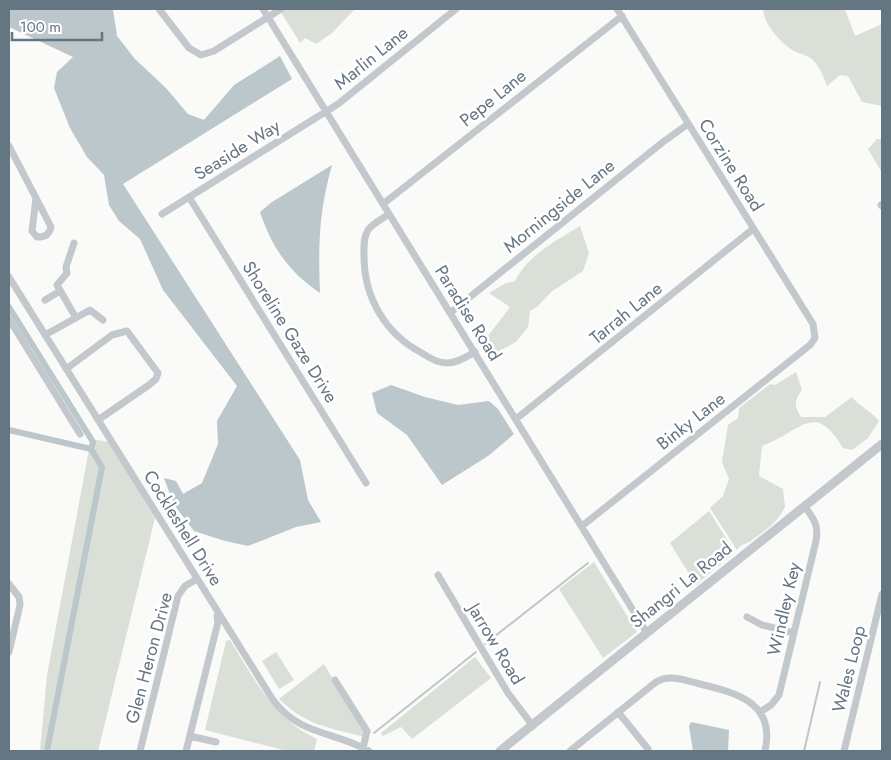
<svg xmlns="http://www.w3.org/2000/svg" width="891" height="760" font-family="Jost,sans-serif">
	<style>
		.green { fill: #dadfd7 }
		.water { fill: #bbc7cb }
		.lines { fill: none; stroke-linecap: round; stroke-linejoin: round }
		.stream { stroke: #bbc7cb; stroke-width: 2 }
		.canal { stroke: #bbc7cb; stroke-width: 6 }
		.minor { stroke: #c3c8cc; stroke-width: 7 }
		.tertiary { stroke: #c3c8cc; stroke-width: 9 }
		.labels { text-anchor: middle; stroke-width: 5; stroke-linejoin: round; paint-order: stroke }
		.street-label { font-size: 18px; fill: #657683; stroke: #fff }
	</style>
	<rect width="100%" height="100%" fill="#fafaf8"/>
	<!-- green -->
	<path class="green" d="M279,9h76l-23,24 -16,11 -11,-6 -5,5z
		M763,9h82l10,27 27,-12v82l-20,-4 -14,-26 -8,-1 -13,11c-4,-11 -7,-19 -15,-27 -5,-4 -12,-5 -18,-8 -13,-8 -30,-26 -31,-42z
		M877,139h5v34l-14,-24z
		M580,226l9,27 -6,18 -32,21 -13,14 -8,5 -2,16 -12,15 -23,12 -8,-14 25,-33 -21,-14 17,-10 9,-2c12,-25 42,-41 65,-55z
		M796,372l6,18c-8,11 -8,16 -1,27h24l27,-20c8,10 19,14 27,24l-11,17 -16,12 -9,-2c-29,-49 -43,-15 -81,-2l-3,30 24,13 2,18c-8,16 -21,25 -36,35 -6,3 -9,3 -12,8l-27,-42 13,-12 6,-17 -7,-17 6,-37 10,-7 1,-10 31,-24 5,1z
		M91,439l18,3 46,76 -57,233h-58l7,-76z
		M709,511l26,41 -39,33 -26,-42z
		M594,562l43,70 -34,26 -44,-69z
		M230,640c25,40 43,78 87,99l-3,12h-27l-82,-21 21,-89z
		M276,652l18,28 -15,9 -17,-28z
		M475,657l16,21 -79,61 -11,-12 -18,9 -2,-3z
		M324,664l41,68 -1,5c-36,-10 -57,-11 -85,-38z"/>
	<!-- water -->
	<path class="water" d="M9,9h104l4,27 18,23 31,29 22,26 16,6 30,-35 46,-29 12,23 -169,105 177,276 8,40 13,22 -25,5 -48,19 -23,-5 -31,-10 -20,-26 -10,-27 12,3 7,13 19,-11 16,-39 -1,-23 20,-35 -74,-96 -23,-51 -21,-18 -10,-16 -5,-30 -17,-18 -17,-29 -16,-40 3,-16 16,-15 -64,-30z
		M332,165c-13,46 -14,80 -12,128 -31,-21 -48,-45 -60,-81l12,-10z
		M391,385l34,12 33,8 31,-4 9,8 16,25 -26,22 -46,29 -35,-50 -30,-22 -5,-20z
		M691,722l38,8 -1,21h-35l-4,-25z"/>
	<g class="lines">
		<!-- stream -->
		<path class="stream" d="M485,644l103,-81
			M374,733l102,-81
			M804,751l16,-69"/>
		<!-- canal -->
		<path class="canal" d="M9,307l84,135 -2,7
			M9,430l82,19 11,18 -55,284"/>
		<!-- minor -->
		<path class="minor" d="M159,9l30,39 12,7 13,-4 67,-42
			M263,9l384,624
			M9,146l27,52
			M189,197l177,286
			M36,198l15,29c-2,8 -6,10 -14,10l-5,-6z
			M383,204l239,-188
			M881,205l1,1
			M162,214l176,-110 118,-95
			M389,214c-7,5 -16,9 -21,16 -5,8 -4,18 -4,26 0,41 21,78 58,97 7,5 15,10 25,10 10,0 19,-6 28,-11
			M74,243l-8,24 1,6 -10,12 19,33
			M9,277l264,423c27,36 61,31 96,51
			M45,300l15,-9
			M450,313l213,-171 25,-18
			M9,319l71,115
			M45,335l45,-25 13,10
			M66,369l46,-34 15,-4 31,42 -2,6 -7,6 -51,35
			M516,419l237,-190
			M582,526l228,-181 5,-7 -2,-14 -196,-315
			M438,575l70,118 25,33
			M9,584l10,13 1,8 -11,47
			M747,617l15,8 32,8
			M335,680l32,51 -4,17
			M618,712l30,37
			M760,712l11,-7 8,-10 37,-154c3,-15 -2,-22 -11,-34
			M190,736l26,6
			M140,751l38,-155 7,-10 12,-7
			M186,751l32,-129 -1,-6
			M570,751l86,-69c14,-8 29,-2 44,2 37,9 76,19 65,67
			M844,751l38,-157"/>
		<!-- tertiary -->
		<path class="tertiary" d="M500,751l382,-307"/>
	</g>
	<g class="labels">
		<!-- street labels -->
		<g class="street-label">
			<text transform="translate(371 58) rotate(-39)" y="6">Marlin Lane</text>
			<text transform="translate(493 98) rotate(-39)" y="6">Pepe Lane</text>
			<text transform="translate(237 150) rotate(-32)" y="6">Seaside Way</text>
			<text transform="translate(731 165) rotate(58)" y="6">Corzine Road</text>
			<text transform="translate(559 206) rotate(-39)" y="6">Morningside Lane</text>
			<text transform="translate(468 313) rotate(58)" y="6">Paradise Road</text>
			<text transform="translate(626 313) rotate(-39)" y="6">Tarrah Lane</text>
			<text transform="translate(290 332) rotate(58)" y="6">Shoreline Gaze Drive</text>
			<text transform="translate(691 421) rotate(-38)" y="6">Binky Lane</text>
			<text transform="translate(183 528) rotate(58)" y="6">Cockleshell Drive</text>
			<text transform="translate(681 585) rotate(-39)" y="6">Shangri La Road</text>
			<text transform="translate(784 609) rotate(-77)" y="6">Windley Key</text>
			<text transform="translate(496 644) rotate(59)" y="6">Jarrow Road</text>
			<text transform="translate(149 658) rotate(-75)" y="6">Glen Heron Drive</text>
			<text transform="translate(849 669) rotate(-76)" y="6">Wales Loop</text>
		</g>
	</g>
	<!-- border -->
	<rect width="891" height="760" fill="none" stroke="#657683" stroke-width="20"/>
	<!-- scale -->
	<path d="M12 32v8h90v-8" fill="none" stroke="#657683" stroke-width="2.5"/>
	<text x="20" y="32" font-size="15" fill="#657683" stroke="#ffffff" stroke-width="4" paint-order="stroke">100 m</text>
</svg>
